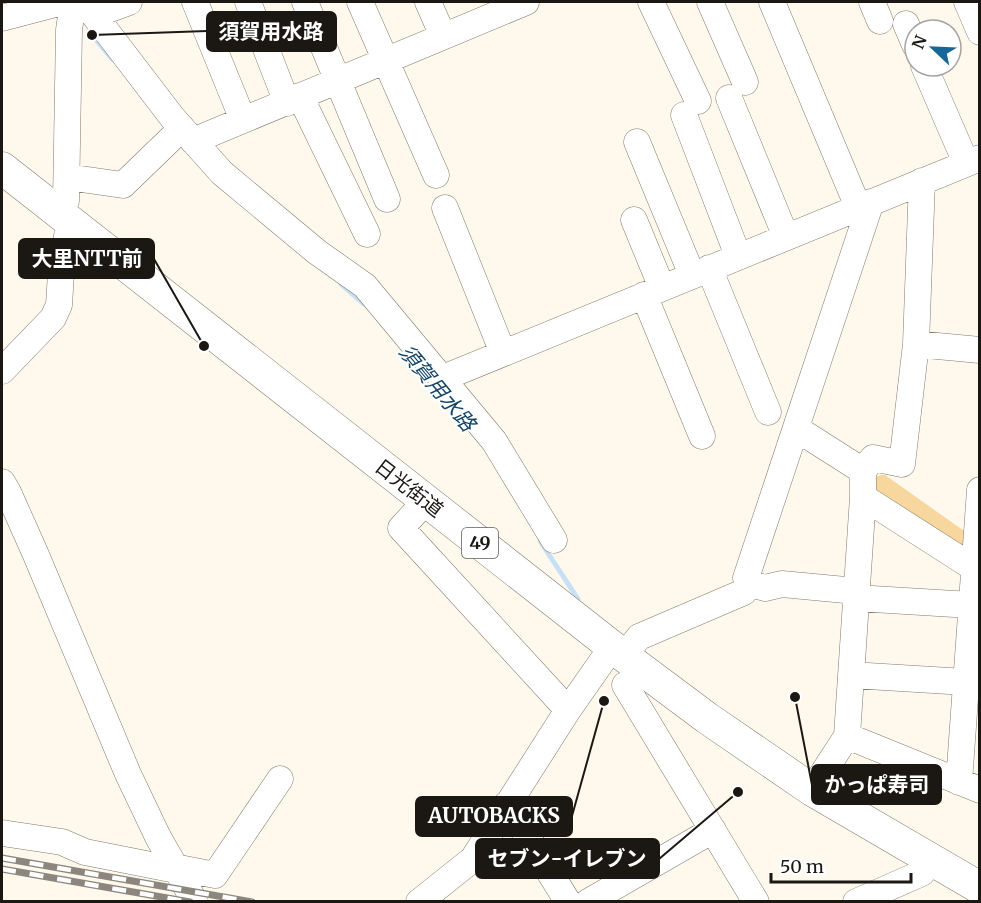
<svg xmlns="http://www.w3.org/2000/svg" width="981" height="903" font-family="Merriweather,'Noto Sans JP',serif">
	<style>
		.green { fill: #f7d79e }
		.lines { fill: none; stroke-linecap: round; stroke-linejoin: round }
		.stream { stroke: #c7e0f5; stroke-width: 5 }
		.minor-casing { stroke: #827a6d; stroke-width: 27 }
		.major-casing { stroke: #827a6d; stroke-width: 33 }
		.minor { stroke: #fff; stroke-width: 26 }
		.major { stroke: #fff; stroke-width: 32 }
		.rail-casing { stroke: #8b867e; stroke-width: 7 }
		.rail { stroke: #fff; stroke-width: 4.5; stroke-dasharray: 14; stroke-linecap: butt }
		.labels { text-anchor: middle; stroke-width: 4.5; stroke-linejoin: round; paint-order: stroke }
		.shield { fill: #fff; stroke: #5f5d5a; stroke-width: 1.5 }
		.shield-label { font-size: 18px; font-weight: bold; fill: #1b1813 }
		.street-label { font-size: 20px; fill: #1b1813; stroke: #fff }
		.water-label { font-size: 21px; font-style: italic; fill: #144567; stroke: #fff }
		.leader { fill: none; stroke: #1b1813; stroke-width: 2 }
		.callout-dot { fill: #1b1813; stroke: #fff; stroke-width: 2 }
		.callout { fill: #1b1813; stroke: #1b1813; stroke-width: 2 }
		.callout-label { font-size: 21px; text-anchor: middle; font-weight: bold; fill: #fff }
	</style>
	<rect width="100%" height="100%" fill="#fff8ec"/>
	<!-- green -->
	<path class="green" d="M881,475h4l82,58 -7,20 -89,-62 4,-14z"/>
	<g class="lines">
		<!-- stream -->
		<path class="stream" d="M92,35l20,24
			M341,284l23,20
			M540,541l38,58"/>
		<!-- minor casing -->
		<g class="minor-casing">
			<path id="minor" d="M78,2l16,13 78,102 50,56 95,79 48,34 129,155 60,99
				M195,2l48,118
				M248,2l39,101
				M305,2l82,197
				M360,2l76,173
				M428,2l15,34
				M651,2l47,99
				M710,2l35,80
				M772,2l86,205
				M872,2l8,19
				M967,2l13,30
				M94,15l35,-13
				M2,18l61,-16
				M906,24l9,21
				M924,66l42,97
				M300,96l67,138
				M729,98l57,139
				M684,115l54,141
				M193,141l333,-139
				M637,142l55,133
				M67,177l56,8 59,-57
				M445,208l58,145
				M58,212l8,-11 3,-171 4,-28
				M634,220l28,68
				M709,268l59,144
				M644,295l58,141
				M916,344l64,6
				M2,371l51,-53 6,-13 2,-32 6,-37 8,-10
				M443,378l537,-220
				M797,429l66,42
				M2,482l6,10 28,63 92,219 30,63 37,65
				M863,497l111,71
				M426,501l-25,27 167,182
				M749,584l16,4 17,-4 74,7
				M856,598l115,7
				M624,656l15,-19 105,-45 5,-8 -3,-6 125,-376
				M851,675l115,7
				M625,685l131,217
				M847,736l133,54
				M959,782l21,-292
				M812,790l35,-54 16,-239v-26l10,-13 29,6 14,-120 6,-163
				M507,804l61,98
				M2,833l60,9 23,10 91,18
				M174,867l41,8 65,-96
				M419,902l54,-43 95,-149 44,-63
				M588,902l125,-72
				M856,902l66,-29 9,-12"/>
		</g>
		<!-- major casing -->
		<g class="major-casing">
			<path id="major" d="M2,168l622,488 83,62 105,72 168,98"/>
		</g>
		<!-- minor -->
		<use href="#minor" class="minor"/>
		<!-- major -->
		<use href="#major" class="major"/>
		<!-- rail casing -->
		<g class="rail-casing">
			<path id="rail" d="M2,858l250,44
				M2,869l188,33"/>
		</g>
		<!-- rail -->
		<use href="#rail" class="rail"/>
	</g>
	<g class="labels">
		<!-- shield labels -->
		<rect class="shield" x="462" y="528" width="36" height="30" rx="4.5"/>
		<g class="shield-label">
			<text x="480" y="549">49</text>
		</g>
		<!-- street labels -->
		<g class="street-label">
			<text transform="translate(409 488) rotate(38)" y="7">日光街道</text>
		</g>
		<!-- water labels -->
		<g class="water-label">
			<text transform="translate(437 388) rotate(50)" y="7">須賀用水路</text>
		</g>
	</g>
	<!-- callouts -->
	<path class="leader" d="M92 35L207 31M204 346L154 259M795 697L812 785M604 701L572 816M738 792L659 859"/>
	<g class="callout-dot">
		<circle cx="92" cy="35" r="6"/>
		<circle cx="204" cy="346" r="6"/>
		<circle cx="795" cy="697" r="6"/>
		<circle cx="604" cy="701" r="6"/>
		<circle cx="738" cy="792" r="6"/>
	</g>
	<g class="callout">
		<rect x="207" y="12" width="129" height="39" rx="6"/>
		<rect x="19" y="239" width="135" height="39" rx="6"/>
		<rect x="812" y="765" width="129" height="39" rx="6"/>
		<rect x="416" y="797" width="156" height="39" rx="6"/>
		<rect x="476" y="839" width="183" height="39" rx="6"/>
	</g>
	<g class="callout-label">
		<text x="271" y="39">須賀用水路</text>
		<text x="87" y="266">大里NTT前</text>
		<text x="877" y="792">かっぱ寿司</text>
		<text x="494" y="823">AUTOBACKS</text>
		<text x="567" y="866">セブン-イレブン</text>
	</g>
	<!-- border -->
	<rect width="981" height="903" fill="none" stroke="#1b1813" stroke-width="6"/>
	<!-- north arrow -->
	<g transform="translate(933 48) rotate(293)"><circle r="28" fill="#ffffff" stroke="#a4a3a1" stroke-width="1.5"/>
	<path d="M0-4.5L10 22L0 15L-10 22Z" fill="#166698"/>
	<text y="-9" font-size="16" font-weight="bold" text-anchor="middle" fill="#1b1813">N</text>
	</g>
	<!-- scale -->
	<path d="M771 873v9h140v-9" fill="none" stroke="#1b1813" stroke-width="3"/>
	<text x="780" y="873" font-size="18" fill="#1b1813" stroke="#ffffff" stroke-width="4.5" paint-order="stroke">50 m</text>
</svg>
